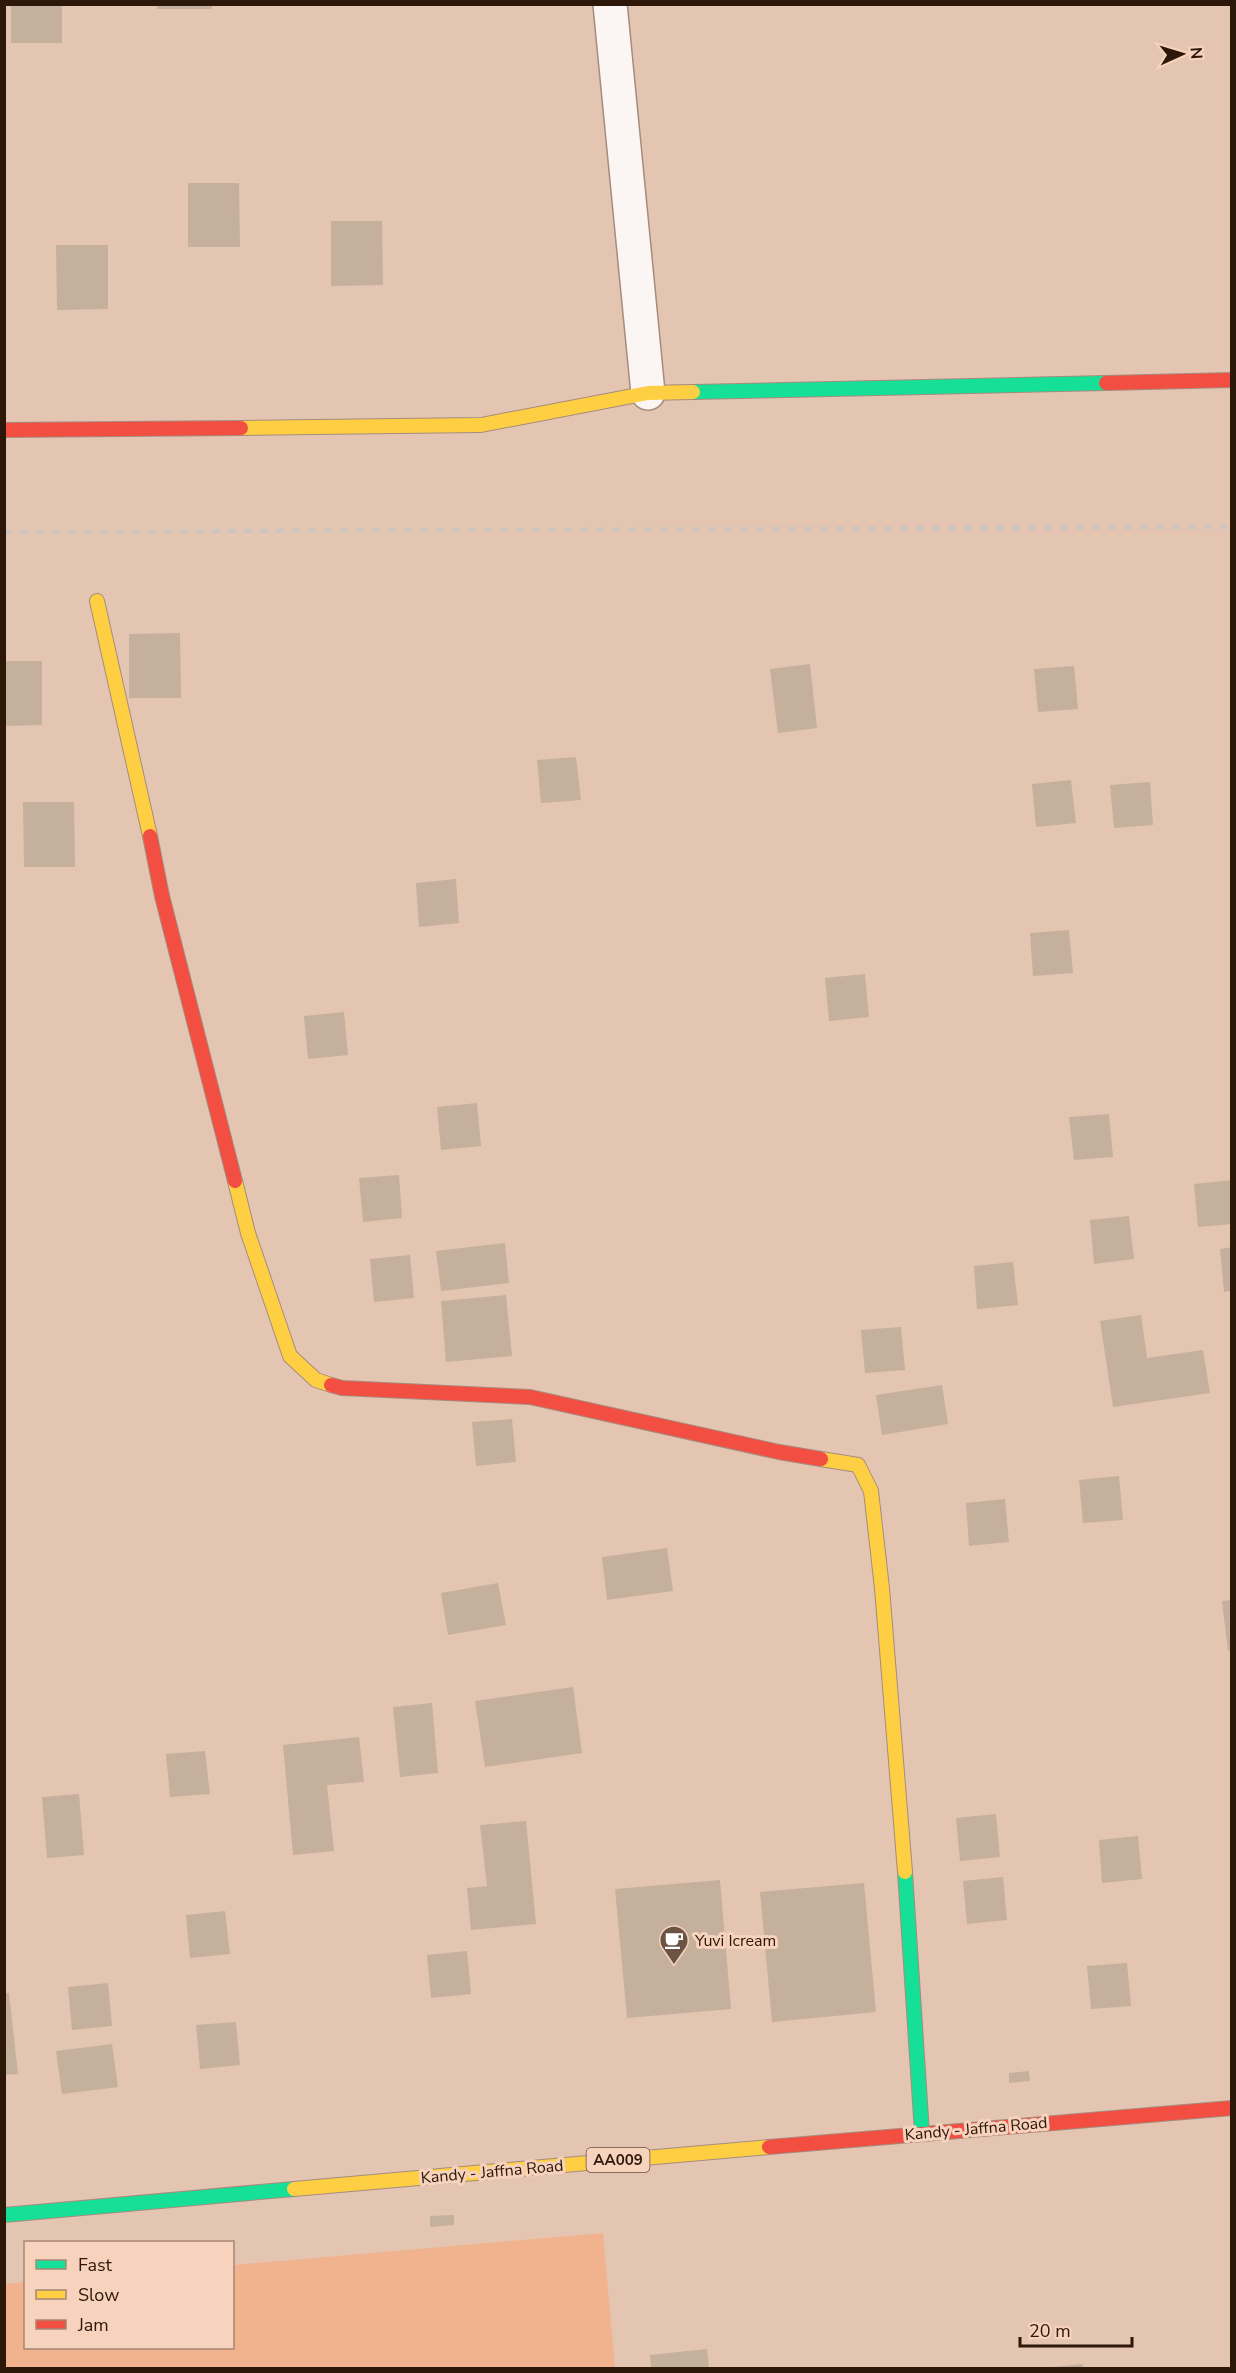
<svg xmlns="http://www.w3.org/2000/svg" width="1236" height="2373" font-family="'Nunito Sans',sans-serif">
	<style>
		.green { fill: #f0b38e }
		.building { fill: #c5b09d }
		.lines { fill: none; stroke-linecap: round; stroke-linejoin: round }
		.street-casing { stroke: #a58c7e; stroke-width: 36 }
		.fast-casing { stroke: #a58c7e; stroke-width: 16 }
		.slow-casing { stroke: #a58c7e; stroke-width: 16 }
		.jam-casing { stroke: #a58c7e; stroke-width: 16 }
		.street { stroke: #fbf6f3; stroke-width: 33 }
		.fast { stroke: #16e098; stroke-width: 14 }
		.slow { stroke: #ffcf43; stroke-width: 14 }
		.jam { stroke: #f24e42; stroke-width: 14 }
		.rail { stroke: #cfc5bf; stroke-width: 4.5; stroke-dasharray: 8 8; stroke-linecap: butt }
		.labels { text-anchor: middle; stroke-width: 6; stroke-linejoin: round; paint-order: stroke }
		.shield { fill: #f7d2bd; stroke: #694f3f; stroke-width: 1.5 }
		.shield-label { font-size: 15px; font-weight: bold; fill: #2c1709 }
		.poi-label { font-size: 16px; fill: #2c1709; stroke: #f7d2bd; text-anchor: start }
		.street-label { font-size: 16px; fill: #2c1709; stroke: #f7d2bd }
	</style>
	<rect width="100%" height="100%" fill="#e4c5b2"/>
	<!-- green -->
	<path class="green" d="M603,2233l12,135h-610v-84l20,-2 1,66h206l1,-83z"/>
	<!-- building -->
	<path class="building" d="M11,4h51v39h-51z
		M157,4h55v5h-55z
		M188,183h51l1,64h-52z
		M331,221h51l1,64 -52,1z
		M56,245h52v64l-51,1z
		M180,633l1,65h-52v-64z
		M4,661h38v64l-38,1z
		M810,664l7,64 -39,5 -8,-64z
		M1074,666l4,43 -40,3 -4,-43z
		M576,757l5,43 -40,3 -4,-43z
		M1071,780l5,43 -40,4 -4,-43z
		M1150,782l3,43 -39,3 -4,-43z
		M23,802h51l1,65h-51z
		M456,879l3,44 -40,4 -3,-44z
		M1069,930l4,43 -40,3 -3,-43z
		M865,974l4,43 -40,4 -4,-43z
		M344,1012l4,43 -40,4 -4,-43z
		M477,1103l4,43 -40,4 -4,-43z
		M1109,1114l4,43 -39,3 -5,-43z
		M399,1175l3,43 -39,4 -4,-44z
		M1232,1180v44l-34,3 -4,-43z
		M1129,1216l5,43 -40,5 -4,-44z
		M505,1243l4,40 -68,8 -5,-40z
		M1232,1247v44l-8,1 -4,-43z
		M410,1255l4,43 -40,4 -4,-43z
		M1013,1262l5,43 -41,4 -3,-43z
		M506,1295l6,61 -66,6 -5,-61z
		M1141,1315l6,43 56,-8 7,43 -97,14 -13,-86z
		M901,1327l4,43 -40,3 -4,-43z
		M942,1385l6,39 -66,11 -6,-40z
		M512,1419l4,43 -40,4 -4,-44z
		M1119,1476l4,44 -40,3 -4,-43z
		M1005,1499l4,43 -40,4 -3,-43z
		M667,1548l6,43 -66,9 -5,-43z
		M498,1583l8,42 -58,10 -7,-42z
		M1232,1600v50l-4,1 -6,-50z
		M573,1687l9,66 -97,14 -10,-66z
		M432,1703l6,70 -38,4 -7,-70z
		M359,1737l5,45 -37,3 7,66 -41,4 -10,-110z
		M205,1751l5,43 -40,3 -4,-43z
		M79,1794l5,61 -37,3 -5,-61z
		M996,1814l4,43 -40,4 -4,-43z
		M526,1821l10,103 -65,6 -4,-42 20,-2 -7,-61z
		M1138,1836l4,43 -40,4 -3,-43z
		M1003,1877l4,43 -40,4 -4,-43z
		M720,1880l11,129 -104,9 -12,-129z
		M864,1883l12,129 -104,10 -12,-130z
		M225,1911l5,43 -40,4 -4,-43z
		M467,1951l4,43 -40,4 -4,-43z
		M1127,1963l4,43 -40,3 -4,-43z
		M108,1983l4,43 -40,4 -4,-43z
		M4,1993h5l9,81 -14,1z
		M236,2022l4,43 -40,4 -4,-44z
		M112,2044l6,43 -56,7 -6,-43z
		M1029,2071l1,10 -21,2v-10z
		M454,2215v10l-24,2v-11z
		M707,2349l2,19h-58l-1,-13z
		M1083,2364v4h-30v-1z"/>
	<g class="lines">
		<!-- street casing -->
		<g class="street-casing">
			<path id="street" d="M610,4l38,389"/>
		</g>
		<!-- fast casing -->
		<g class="fast-casing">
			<path id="fast" d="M693,392l413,-9
				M905,1872l17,261
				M4,2215l290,-26"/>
		</g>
		<!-- slow casing -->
		<g class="slow-casing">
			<path id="slow" d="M241,428l240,-3 167,-32 45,-1
				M97,601l53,235
				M235,1181l13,52 42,123 26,24 15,5
				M821,1459l37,6 13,26 11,97 23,284
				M294,2189l475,-42"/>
		</g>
		<!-- jam casing -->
		<g class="jam-casing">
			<path id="jam" d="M1106,383l126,-3
				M4,430l237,-2
				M150,836l12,60 73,285
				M331,1385l11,3 188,9 249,55 42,7
				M769,2147l463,-39"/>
		</g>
		<!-- street -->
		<use href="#street" class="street"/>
		<!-- fast -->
		<use href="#fast" class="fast"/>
		<!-- slow -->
		<use href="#slow" class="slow"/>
		<!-- jam -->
		<use href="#jam" class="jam"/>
		<!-- rail -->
		<path class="rail" d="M4,532l1228,-5"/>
	</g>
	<!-- icons -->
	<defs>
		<g id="cafe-pin" transform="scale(1.5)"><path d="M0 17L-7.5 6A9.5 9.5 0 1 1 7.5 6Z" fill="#6c5444" stroke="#f7d2bd"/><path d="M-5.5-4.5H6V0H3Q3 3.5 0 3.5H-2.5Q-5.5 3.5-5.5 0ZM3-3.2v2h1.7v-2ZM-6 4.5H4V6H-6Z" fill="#fff"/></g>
	</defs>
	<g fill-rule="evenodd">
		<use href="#cafe-pin" x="674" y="1940"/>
	</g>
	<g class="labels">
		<!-- shield labels -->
		<rect class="shield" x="586.5" y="2148" width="63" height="24" rx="4.5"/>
		<g class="shield-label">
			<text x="618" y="2165">AA009</text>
		</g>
		<!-- poi labels -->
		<g class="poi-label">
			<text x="695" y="1946">Yuvi Icream</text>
		</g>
		<!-- street labels -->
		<g class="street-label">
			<text transform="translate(976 2128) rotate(-5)" y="6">Kandy - Jaffna Road</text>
			<text transform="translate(492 2171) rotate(-5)" y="6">Kandy - Jaffna Road</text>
		</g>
	</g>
	<!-- border -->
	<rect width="1236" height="2373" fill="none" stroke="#2c1709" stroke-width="12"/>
	<!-- legend -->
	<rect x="24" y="2241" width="210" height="108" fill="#f7d2bd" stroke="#a68775" stroke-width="1.5"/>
	<rect x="36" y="2260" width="30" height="9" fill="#16e098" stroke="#a68775" stroke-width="1.5"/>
	<text x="78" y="2271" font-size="18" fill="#2c1709">Fast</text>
	<rect x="36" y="2290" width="30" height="9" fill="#ffcf43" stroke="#a68775" stroke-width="1.5"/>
	<text x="78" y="2301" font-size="18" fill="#2c1709">Slow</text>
	<rect x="36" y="2320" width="30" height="9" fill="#f24e42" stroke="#a68775" stroke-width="1.5"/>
	<text x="78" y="2331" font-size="18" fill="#2c1709">Jam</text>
	<!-- north arrow -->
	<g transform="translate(1182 54) rotate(86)" stroke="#f7d2bd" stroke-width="4.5" paint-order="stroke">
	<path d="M0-4.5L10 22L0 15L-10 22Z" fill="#2c1709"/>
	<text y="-9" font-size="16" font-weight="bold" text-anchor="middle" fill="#2c1709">N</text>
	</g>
	<!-- scale -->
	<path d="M1020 2337v9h112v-9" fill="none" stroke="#2c1709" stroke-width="3"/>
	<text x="1029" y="2337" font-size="18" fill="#2c1709" stroke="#f7d2bd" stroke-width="4.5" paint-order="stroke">20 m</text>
</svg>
